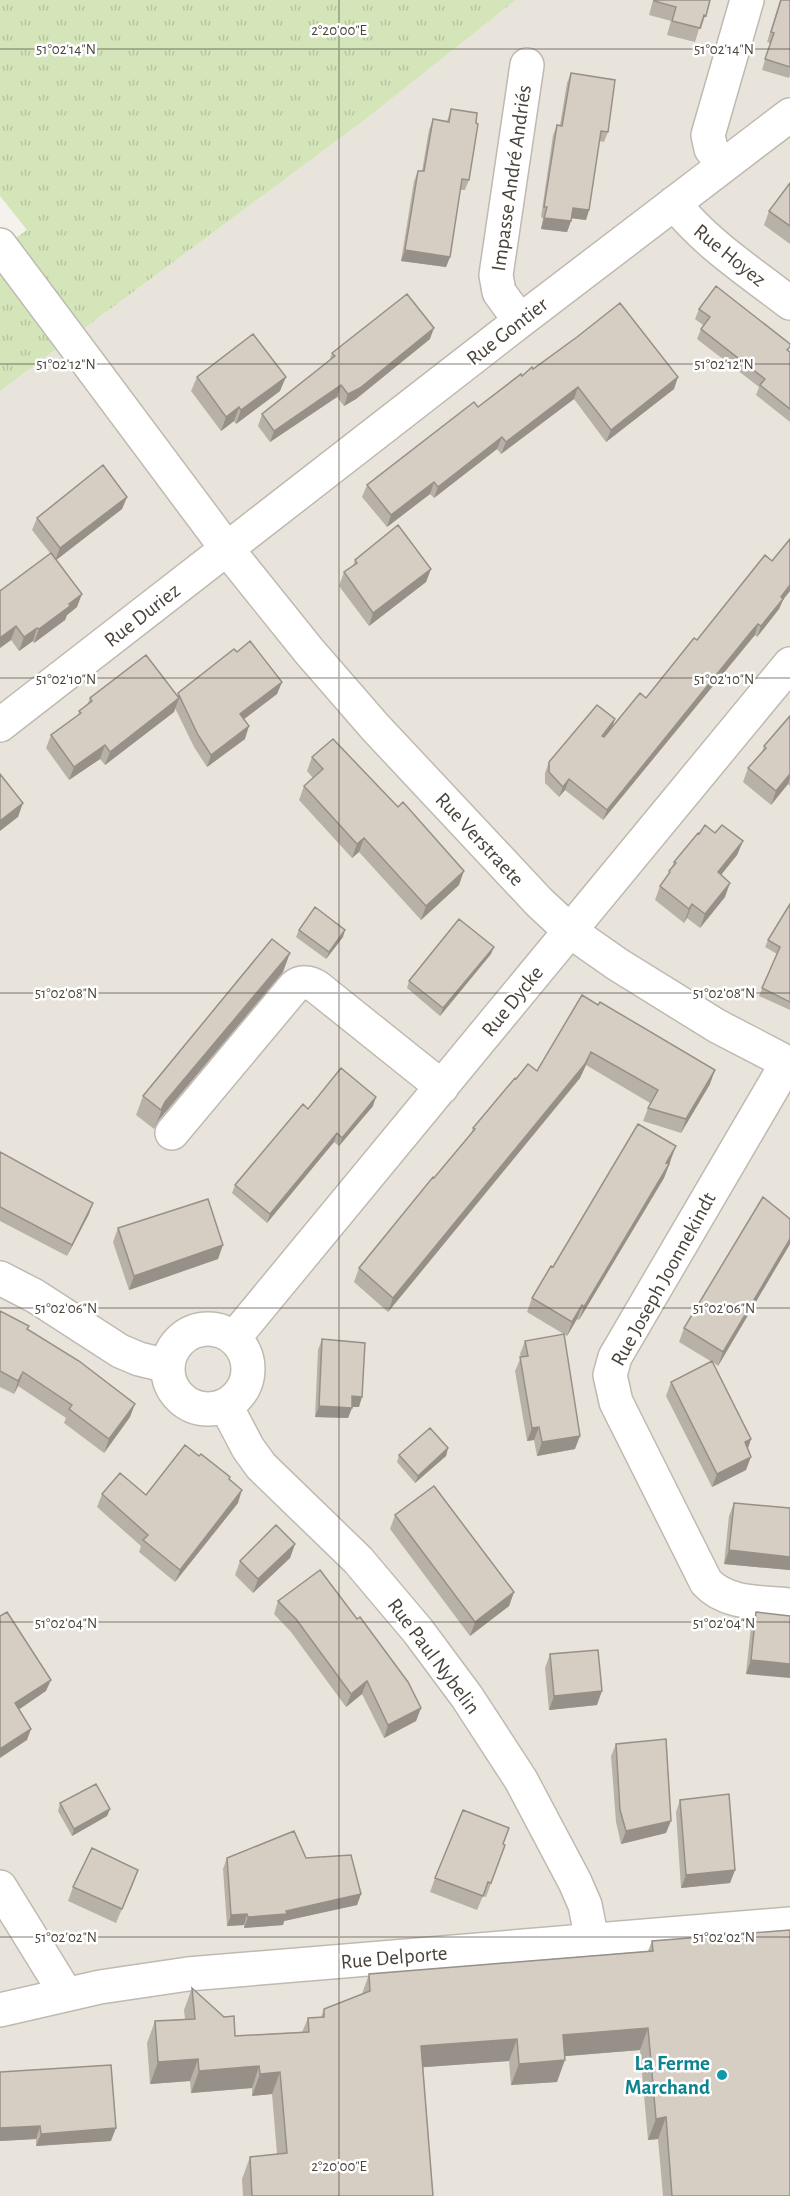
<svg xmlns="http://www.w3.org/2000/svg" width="790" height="2196" font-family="'Alegreya Sans',sans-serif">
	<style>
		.residential { fill: #e9e4db }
		.grass { fill: url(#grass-tufts) }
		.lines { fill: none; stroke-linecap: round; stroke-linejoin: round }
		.minor-casing { stroke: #c0b9b0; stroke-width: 36 }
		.minor { stroke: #fff; stroke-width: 33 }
		.wall { fill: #b8b1a8 }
		.shaded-wall { fill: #969088 }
		.building { fill: #d6cec3; stroke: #969088; stroke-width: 1.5 }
		.ticks { fill: none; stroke: #49433a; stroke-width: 1.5; stroke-opacity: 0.45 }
		.culture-dot { fill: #0f9aa8; stroke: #fff; stroke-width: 2 }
		.labels { text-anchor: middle; stroke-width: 5; stroke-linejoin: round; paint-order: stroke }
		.street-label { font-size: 21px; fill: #49433a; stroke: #fff }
		.culture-label { font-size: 21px; font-weight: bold; fill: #0d838f; stroke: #fff; text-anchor: end }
		.ticks-label { font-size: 15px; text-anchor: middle; fill: #49433a; stroke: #fff; stroke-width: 5; stroke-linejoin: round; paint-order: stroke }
	</style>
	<defs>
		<pattern id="grass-tufts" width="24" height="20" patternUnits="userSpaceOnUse" patternTransform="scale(1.5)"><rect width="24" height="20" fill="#d4e5b9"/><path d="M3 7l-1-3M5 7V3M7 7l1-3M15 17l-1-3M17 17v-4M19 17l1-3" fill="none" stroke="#b8c6a0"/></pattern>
	</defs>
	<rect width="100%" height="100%" fill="#f5f2ed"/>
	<!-- residential -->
	<path class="residential" d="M516,0h274v2196h-790v-1805l367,-273z"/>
	<!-- grass -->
	<path class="grass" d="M0,0h516l-149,118 -367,273v-142l27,-19 -27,-34z"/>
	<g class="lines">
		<!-- minor casing -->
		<g class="minor-casing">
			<path id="minor" d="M724,165l-13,-16 -3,-14 39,-135
				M674,203c31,40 76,69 116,100
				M0,245l227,304 82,102 66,76 164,175 31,29 47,33 100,62 73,38
				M520,321l-21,-29 -3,-17 31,-210
				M0,725l520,-404 270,-206
				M787,1063l-172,294 -5,18 6,27 90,180c21,23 56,20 84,23
				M172,1133l122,-146c7,-6 16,-5 23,0l125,100
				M0,1278l35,18 85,55 19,8 29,7
				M168 1369a40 40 0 1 1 80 0a40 40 0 1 1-80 0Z
				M234,1338l556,-674
				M226,1406l22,42 13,18 97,94 60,71 49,66 54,83 54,102 10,23 7,35
				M0,1887l66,107
				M0,2010l100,-23 88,-13 602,-50"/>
		</g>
		<!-- minor -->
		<use href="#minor" class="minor"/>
	</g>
	<!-- wall -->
	<path class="wall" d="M653,0h57l-9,29h-2l-4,13 -28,-7 4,-14 -22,-6z
		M780,0h10v75l-1,3 -27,-8 8,-27 -3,-1z
		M571,73l37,59 -4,10 -5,-1 -10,69 -3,10 -14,-2 -5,14 -26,-3 2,-11 -2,-1 12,-82 4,-10h3l7,-42z
		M451,109l18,71 -4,10h-5l-10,67 -4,10 -45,-6 13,-80 4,-10h4l7,-41 4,-11 14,2z
		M790,183v61l-26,-19 5,-14z
		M699,309l91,43v70l-34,-27 3,-8 -62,-48 4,-10 2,-4 -8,-6z
		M430,339l-74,60 -12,7 -7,-9 -67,45 -12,-16 4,-12 67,-53 3,-8z
		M533,369l141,20 -68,53 -32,-43 -73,55 -4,-5 -63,49 -4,-4 -43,33 -25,-30 5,-12 155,-109z
		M197,377l83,14 -44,33 -2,-3 -13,10 -30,-40z
		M127,497l-5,12 -66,51 21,47 -10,8 -2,5 -31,23 -1,-2 -14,10 -8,-11 -11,8 50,-95 -18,-23 5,-12z
		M355,560l76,9 -5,13 -57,44 -30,-40 5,-14 9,-6z
		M783,600l-4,9 -22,28 -2,-2 -8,8 -144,177 -38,-30 -6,7 -14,-14v-10l4,-11 66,-43 -3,7 34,-28 51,-58z
		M237,652l45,30 -5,12 -33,25 1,20 -38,28 -13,-20 -19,-39 -1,4 -69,53 -5,-6 -31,21 -23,-32 5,-13 27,-19 1,-5 8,-6 3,-7 87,-2 1,-3z
		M790,716v70l-2,-2 -17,21 -28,-23 5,-14 14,-15 2,-7z
		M312,757l147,128 -38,35 -62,-68 -7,6 -53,-58 5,-14 9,-8 -6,-7z
		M715,833l28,8 -6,14 -16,20 4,22 -25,31 -13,-10 -3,5 -29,-23 5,-14 7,-9 7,-15 25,-28z
		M790,904v106l-31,-14 18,-42 -12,-7 3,-7z
		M299,930l44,7 -17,22 -30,-22z
		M491,954l-51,62 -33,-28 2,-7z
		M283,972l-125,149 -4,8 -18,-14 7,-19z
		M582,995l128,89 -29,49 -38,-12 7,-18 -64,-38 -6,13 -192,234 -34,-30 5,-14 112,-134 2,-6 43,-49 21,-8z
		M373,1106l-34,40 -5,-4 -67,81 -35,-30 3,-8 73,-76z
		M0,1152l89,62 -22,42 -67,-35z
		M671,1160l-7,18 -85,142 -2,-1 -10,17 -40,-24 5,-14 21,-31z
		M790,1219v25l-72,122 -5,-4 38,77 -3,10 -2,21 -34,17 -46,-91 5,-14 41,-20 -33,-20 5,-14z
		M118,1228l100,31 -89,31 -16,-48z
		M0,1311l29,15 -2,3 103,88 -26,36 -40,-30 2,-5 -48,-32 -4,8 -14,-7z
		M322,1339l37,68h-7l-4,11 -33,-1 3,-67z
		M525,1341l50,108 -38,7 -3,-16 -7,1 -12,-70 6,-14 -1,-3z
		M448,1448l-2,8 -31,27 -18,-21 2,-7z
		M199,1456l31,21 -1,3 9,23 -63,79 -36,-30 2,-6 -44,-39 5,-13 44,1z
		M734,1503l56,5v62l-66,-6 5,-48z
		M395,1515l119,77 -5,14 -39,30 -80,-107z
		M295,1544l-5,14 -37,35 -18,-18 5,-14z
		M278,1601l143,107 -5,13 -32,17 -22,-44 -16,13 -55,-75 -17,-18z
		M756,1612l34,4 -44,58 5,-48z
		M550,1654l47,51 -48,5 -4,-42z
		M616,1744l50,89 -45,11 -5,-22 -5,-66z
		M680,1800l55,70 -5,13 -49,5 -5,-76z
		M60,1803l50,6 -3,7 -35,20 -14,-25z
		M503,1844l-3,15 -14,38 -3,-1 -6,14 -47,-18 5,-14z
		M227,1858h79l55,36 -4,11 -73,16 -1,4 -39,3v-3l-17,1 -4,-57z
		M138,1870l-22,53 -48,-22 5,-14z
		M652,1941l138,255h-127l-5,-57 -10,1 -8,-90 -75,6 -8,26 -46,3 -2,-24 -86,6 10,129h-190l-1,-17 8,-22 27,-3 -5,-60 -20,2v-8l-61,5 -1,-12 -40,3 -3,-41 8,-22 30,-2 -1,-9 8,-22 43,48 67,-4 6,-14 13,-1 3,-8 38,-15 7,-20 279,-23z
		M0,2072l111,69 -75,5v-7l-36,2z"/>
	<!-- shaded-wall -->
	<path class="shaded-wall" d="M573,208l16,2 -3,10 -17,-2z
		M544,218l27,3 -4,11 -26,-3z
		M405,250l45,7 -4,10 -45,-6z
		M434,328l-4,11 -74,60 -12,7 4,-12z
		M286,377l-6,14 -44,33 5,-14z
		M678,377l-4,12 -68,53 5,-12z
		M341,385l-4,12 -67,45 4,-11z
		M578,387l-4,12 -73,55 5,-12z
		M239,407l-5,14 -13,10 5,-14z
		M502,437l-5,12 -63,49 4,-11z
		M434,482l-4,12 -43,33 4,-12z
		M127,497l-5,12 -67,52 5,-13z
		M431,569l-5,13 -57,44 4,-13z
		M790,585v6l-7,9 -4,9 -22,28 4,-11 20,-29z
		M82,594l-5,13 -10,8 -2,5 -31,23 5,-14z
		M758,624l-3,11 -152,185 4,-10z
		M16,626l-5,14 -11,8v-10z
		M37,628l-4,13 -14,10 5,-14z
		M282,682l-5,12 -42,32 5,-12z
		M179,698l-5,14 -69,53 5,-13z
		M615,719l-4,11 -13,16 4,-10z
		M249,726l-4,13 -38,28 4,-12z
		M105,745l-5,14 -31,21 5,-13z
		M790,774v4l-2,6 -17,21 5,-14z
		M569,779l-4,11 -6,7 4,-10z
		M23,803l-5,14 -18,14v-10z
		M364,838l-5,14 -7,6 5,-14z
		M743,841l-6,14 -25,31 6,-14z
		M464,871l-5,14 -38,35 5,-14z
		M730,883l-5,14 -25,31 5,-14z
		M692,904l-5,14 -3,5 5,-14z
		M345,930l-2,7 -17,22 3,-7z
		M494,947l-3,7 -51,62 3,-8z
		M290,953l-7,19 -125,149 -4,8 11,-27z
		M591,1052l-5,13 -6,13 -192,234 5,-14z
		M715,1070l-5,14 -29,49 5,-14z
		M376,1097l-3,9 -34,40 3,-8z
		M337,1133l-3,9 -67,81 3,-9z
		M676,1146l-12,32 -85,142 5,-13z
		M93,1203l-4,11 -22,42 5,-11z
		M790,1239v5l-72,122 5,-14z
		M223,1245l-5,14 -89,31 5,-14z
		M582,1305l-5,14 -10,17 5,-14z
		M23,1372l-5,14 -4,8 4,-13z
		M352,1396l10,1 -3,10h-10z
		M135,1404l-5,13 -26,36 5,-14z
		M319,1406l33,2 -4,10 -33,-1z
		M539,1427l-5,13 -7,1 5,-13z
		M580,1436l-5,13 -38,7 5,-14z
		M751,1439l-5,14 -1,-11z
		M448,1448l-2,8 -31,27 3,-7z
		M751,1457l-5,13 -34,17 5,-13z
		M242,1490l-4,13 -63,79 5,-12z
		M295,1544l-5,14 -37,35 5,-14z
		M729,1550l61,6v14l-66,-6z
		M514,1592l-5,14 -39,30 5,-14z
		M751,1660l39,4v14l-44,-4z
		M51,1680l-5,11 -35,24 4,-12z
		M367,1681l-5,13 -16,13 5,-13z
		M602,1691l-5,14 -48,5 5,-14z
		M421,1708l-5,13 -32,17 4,-13z
		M31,1729l-4,11 -27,18v-9z
		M110,1809l-3,7 -35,20 2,-7z
		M671,1821l-5,12 -45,11 5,-13z
		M138,1870l-5,14 -17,39 6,-14z
		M735,1870l-5,13 -49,5 5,-13z
		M361,1894l-4,11 -73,16 -1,4 -39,3 4,-11 38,-6z
		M247,1914l-3,11 -17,1 4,-11z
		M648,2028l-8,22 -85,7 8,-22z
		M517,2039l-8,22 -96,7 8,-22z
		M198,2059l-8,22 -40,3 8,-22z
		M565,2060l-8,22 -46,3 8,-21z
		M259,2066l-7,22 -61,5 8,-22z
		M280,2072l-8,22 -20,2 8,-22z
		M666,2117l-8,22 -10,1 8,-21z
		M40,2126l-4,13 -36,2v-13z
		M116,2128l-5,13 -75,5 5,-12z"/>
	<!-- building -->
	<path class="building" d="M654,0h56l-4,16 -2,-1 -4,13 -28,-7 4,-14 -22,-6z
		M781,0h9v67l-25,-8 9,-26 -3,-1z
		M571,73l44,7 -7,52 -7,-1 -12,79 -16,-2 -2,13 -27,-3 3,-11h-3l13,-82 5,1z
		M451,109l26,4 -1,10 2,1 -9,56 -7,-1 -12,78 -45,-7 13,-79h6l9,-52 16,3z
		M790,183v43l-21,-15z
		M716,286l74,58v3l-3,3 3,2v57l-30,-24 5,-6 -64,-50 9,-12 -11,-8z
		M407,294l27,34 -74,60 -12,6 -7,-9 -67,46 -12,-17 73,-58 -3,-3z
		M620,303l58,74 -67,53 -33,-43 -72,55 -4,-5 -64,50 -4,-5 -43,33 -24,-30 107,-83 4,5 43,-33 1,2 10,-9 1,2 44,-32z
		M253,334l33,43 -45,33 -2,-3 -13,10 -29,-40z
		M103,465l24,32 -67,51 -23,-30z
		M398,525l33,44 -58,44 -29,-41 13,-9 -2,-3z
		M790,539v46l-9,12 2,2 -22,27 -3,-2 -7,8 -144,178 -38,-31 -6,8 -14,-15v-10l48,-57 18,14 -13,17 2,1 36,-44 6,5 48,-60 3,2 68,-85 7,6z
		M51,553l31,41 -13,10 1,2 -31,23 -2,-1 -13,9 -8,-11 -16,12v-47z
		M250,641l32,41 -42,32 9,12 -38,29 -13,-20 -20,-42 56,-44 3,3z
		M146,655l33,43 -69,54 -5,-7 -31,22 -23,-32 30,-22 -2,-2 13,-10 -2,-3z
		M790,716v58l-14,17 -28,-23 18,-20 -2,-2z
		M333,739l65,68 5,-5 61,69 -38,35 -62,-68 -7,6 -53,-58 19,-17 -11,-12z
		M0,774l23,29 -23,18z
		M705,825l10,8 7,-8 21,16 -25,31 12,11 -25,31 -13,-10 -3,5 -29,-23 10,-14 -1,-1 7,-8 -2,-1 24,-29 1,1z
		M790,904v98l-28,-14 18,-41 -12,-7z
		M315,907l30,23 -16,22 -30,-22z
		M459,919l35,28 -51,61 -34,-27z
		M272,939l18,14 -125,149 -4,8 -18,-14z
		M582,995l16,10 2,-3 115,68 -29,49 -38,-11 10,-18 -67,-38 -6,12 -192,234 -34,-30 74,-91 1,1 41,-49 -2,-1 42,-50 1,1 12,-15 9,7z
		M341,1068l35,29 -34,41 -5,-5 -67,81 -35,-29 68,-81 5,5z
		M638,1124l38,22 -10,17 3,1 -85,143 -2,-2 -10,17 -40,-24 19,-32 2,1z
		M0,1152l93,51 -21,42 -72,-38z
		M763,1197l27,22v20l-67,113 -39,-24z
		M208,1199l15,46 -89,31 -16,-48z
		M0,1311l29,15 -2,3 52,32 56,43 -26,35 -40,-30 3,-4 -49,-33 -5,9 -18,-10z
		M564,1334l16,102 -38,6 -3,-15 -7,1 -12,-71 8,-1 -3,-15z
		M322,1339l43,4 -3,54 -10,-1v12l-33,-2z
		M712,1361l39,78 -6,3 6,15 -34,17 -46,-92z
		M430,1428l18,20 -30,28 -19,-21z
		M185,1445l14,11 2,-2 29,23 -1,2 13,11 -62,80 -37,-30 5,-5 -46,-41 18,-21 26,22z
		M434,1486l80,106 -39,30 -80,-107z
		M734,1503l56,5v49l-61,-7z
		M276,1525l19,19 -37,35 -18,-18z
		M320,1570l37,49 3,-2 48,65 13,26 -33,17 -21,-44 -16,13 -55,-75 -18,-18z
		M7,1612l44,68 -36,23 16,26 -31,20v-133z
		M756,1612l34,4v48l-39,-4z
		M598,1650l4,41 -48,5 -4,-42z
		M666,1739l5,82 -45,10 -6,-21 -4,-66z
		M96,1784l14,25 -36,20 -14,-26z
		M729,1794l6,76 -49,5 -6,-75z
		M463,1810l46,18 -6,16 2,1 -14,38 -3,-1 -5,14 -48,-18z
		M294,1831l12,27 45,-3 10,39 -75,17 1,3 -39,3 -1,-3 -16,1 -4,-57z
		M92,1848l46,22 -16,39 -49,-22z
		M790,1930v266h-118l-6,-79 -10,2 -8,-91 -85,7 2,25 -46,4 -2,-25 -96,7 12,150h-181l-2,-39 37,-4 -7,-81 -20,2 -1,-8 -60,5 -1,-12 -40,3 -3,-41 40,-2 -3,-31 32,29 10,-1 1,20 74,-4 -1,-14 16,-1v-8l46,-18 -1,-17 284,-23 -1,-10z
		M111,2065l5,63 -75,6 -1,-8 -40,2v-56z"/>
	<!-- ticks -->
	<path class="ticks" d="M339,0v2196M0,49h790M0,364h790M0,678h790M0,993h790M0,1308h790M0,1622h790M0,1937h790"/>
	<!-- markers -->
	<circle class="culture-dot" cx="722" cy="2075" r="6"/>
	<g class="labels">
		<!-- street labels -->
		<g class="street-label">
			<text transform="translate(511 178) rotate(-82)" y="7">Impasse André Andriés</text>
			<text transform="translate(730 255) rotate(39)" y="7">Rue Hoyez</text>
			<text transform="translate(507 331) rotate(-38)" y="7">Rue Gontier</text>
			<text transform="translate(142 615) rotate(-38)" y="7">Rue Duriez</text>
			<text transform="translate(480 839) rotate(47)" y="7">Rue Verstraete</text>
			<text transform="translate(512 1001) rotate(-51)" y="7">Rue Dycke</text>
			<text transform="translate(663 1279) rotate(-61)" y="7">Rue Joseph Joonnekindt</text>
			<text transform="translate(434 1656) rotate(53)" y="7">Rue Paul Nybelin</text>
			<text transform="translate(394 1957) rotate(-5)" y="7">Rue Delporte</text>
		</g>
		<!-- culture labels -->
		<g class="culture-label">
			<text x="710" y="2070">La Ferme<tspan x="710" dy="24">Marchand</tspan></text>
		</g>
	</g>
	<g class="ticks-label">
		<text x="339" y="35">2°20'00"E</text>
		<text x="66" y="54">51°02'14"N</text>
		<text x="724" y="54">51°02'14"N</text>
		<text x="66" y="369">51°02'12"N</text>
		<text x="724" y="369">51°02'12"N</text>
		<text x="66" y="684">51°02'10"N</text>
		<text x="724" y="684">51°02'10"N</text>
		<text x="66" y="998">51°02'08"N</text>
		<text x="724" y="998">51°02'08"N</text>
		<text x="66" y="1313">51°02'06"N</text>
		<text x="724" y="1313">51°02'06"N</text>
		<text x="66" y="1628">51°02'04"N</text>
		<text x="724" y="1628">51°02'04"N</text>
		<text x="66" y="1942">51°02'02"N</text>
		<text x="724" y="1942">51°02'02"N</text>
		<text x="339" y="2171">2°20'00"E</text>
	</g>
</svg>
